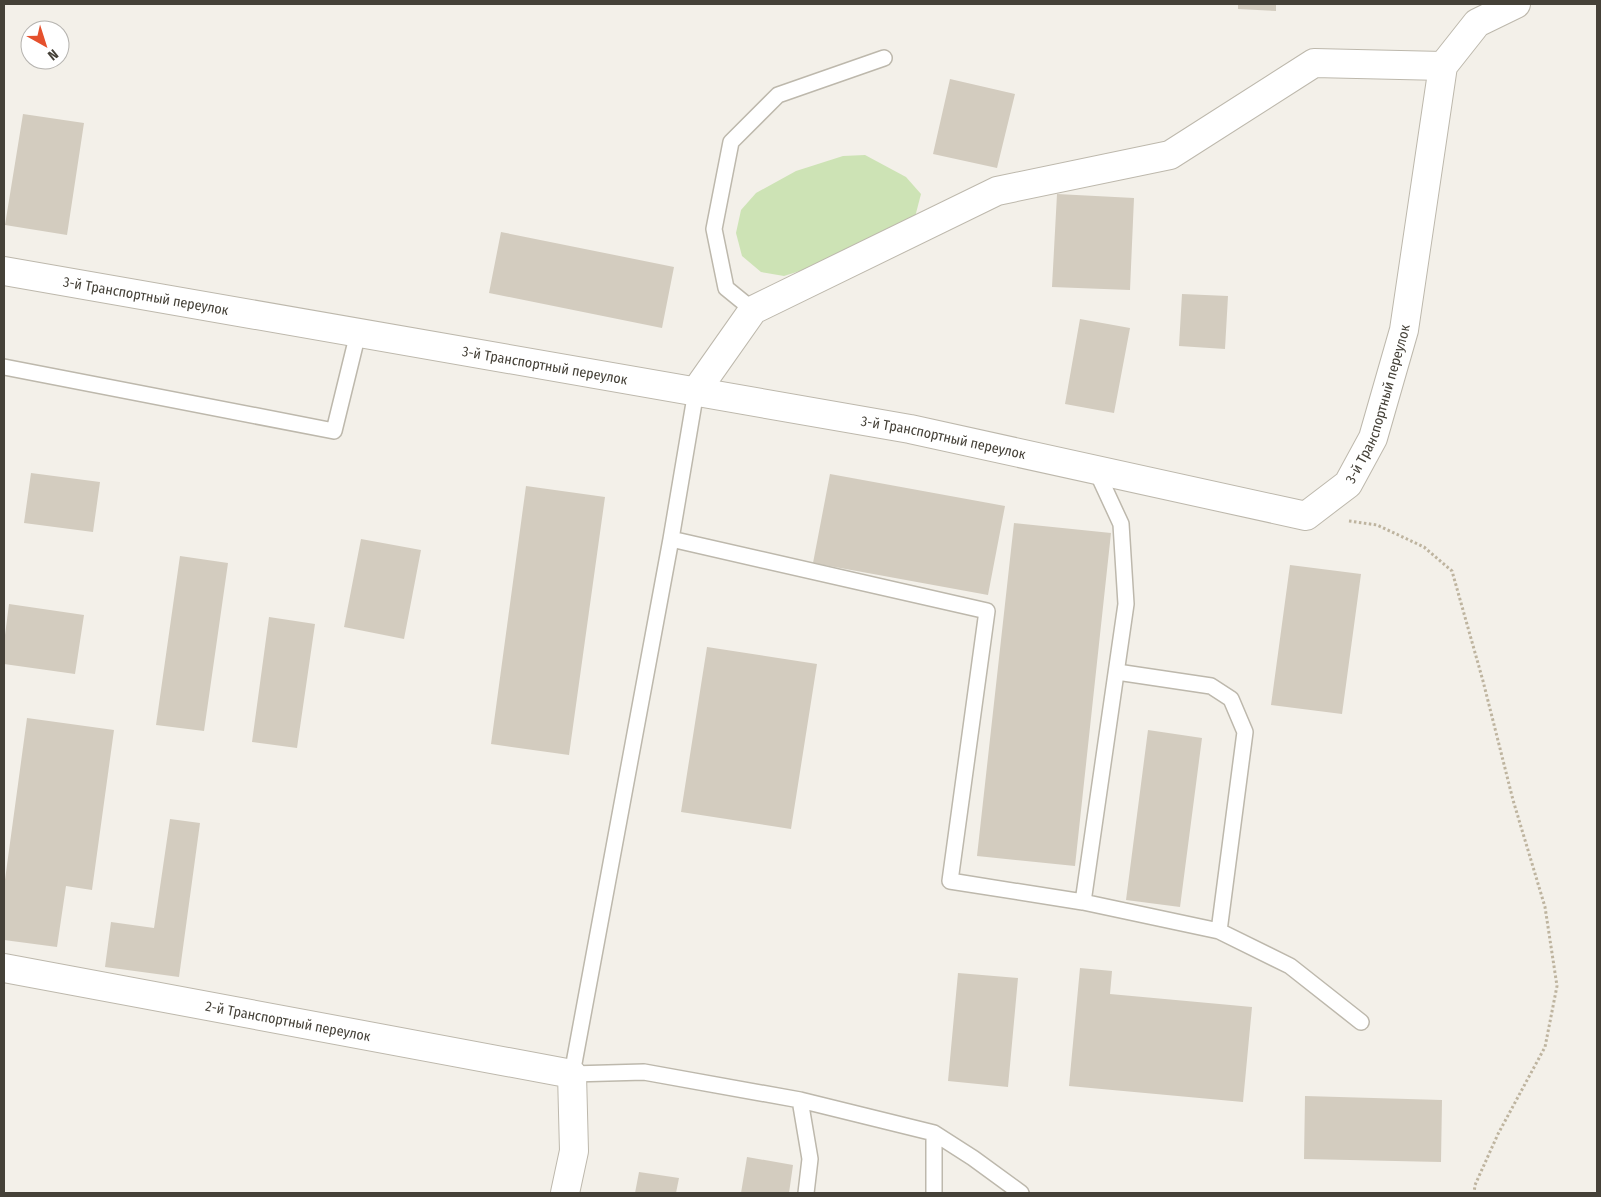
<svg xmlns="http://www.w3.org/2000/svg" width="1601" height="1197" font-family="'Fira Sans Condensed',sans-serif">
	<style>
		.green { fill: #cde3b5 }
		.building { fill: #d3ccbf }
		.lines { fill: none; stroke-linecap: round; stroke-linejoin: round }
		.service-casing { stroke: #bdb8ac; stroke-width: 18 }
		.minor-casing { stroke: #bdb8ac; stroke-width: 30 }
		.path { stroke: #beb49f; stroke-width: 3; stroke-dasharray: 2.5 2.5; stroke-linecap: butt }
		.service { stroke: #fff; stroke-width: 15 }
		.minor { stroke: #fff; stroke-width: 28 }
		.labels { text-anchor: middle; stroke-width: 4; stroke-linejoin: round; paint-order: stroke }
		.street-label { font-size: 14px; fill: #454138; stroke: #fff }
	</style>
	<rect width="100%" height="100%" fill="#f3f0e9"/>
	<!-- green -->
	<path class="green" d="M865,155l41,22 15,17 -6,23 -109,52 -22,7 -23,-4 -19,-16 -6,-23 5,-23 15,-17 40,-22 47,-15z"/>
	<!-- building -->
	<path class="building" d="M1238,4h38v7l-38,-2z
		M950,79l65,15 -18,74 -64,-14z
		M23,114l61,9 -17,112 -62,-10z
		M1057,194l77,4 -4,92 -78,-3z
		M501,232l173,35 -12,61 -173,-35z
		M1182,294l46,2 -3,53 -46,-3z
		M1080,319l50,9 -16,85 -49,-9z
		M31,473l69,9 -7,50 -69,-9z
		M830,474l175,32 -17,89 -175,-32z
		M526,486l79,11 -36,258 -78,-11z
		M1014,523l97,10 -36,333 -98,-10z
		M361,539l60,11 -17,89 -60,-12z
		M180,556l48,7 -24,168 -48,-6z
		M1290,565l71,9 -19,140 -71,-9z
		M9,604l75,11 -9,59 -71,-10v-21z
		M269,617l46,7 -18,124 -45,-6z
		M707,647l110,17 -26,165 -110,-17z
		M27,718l87,12 -22,160 -26,-4 -9,61 -53,-7v-53z
		M1148,730l54,8 -22,169 -54,-7z
		M170,819l30,4 -21,154 -74,-10 6,-45 43,6z
		M1080,968l32,3 -2,23 142,13 -9,95 -174,-16z
		M958,973l60,5 -10,109 -60,-6z
		M1305,1096l137,4 -1,62 -137,-3z
		M747,1157l46,8 -4,28h-48z
		M639,1172l40,6 -3,15h-41z"/>
	<g class="lines">
		<!-- service casing -->
		<g class="service-casing">
			<path id="service" d="M753,310l-27,-22 -12,-59 17,-87 47,-47 106,-37
				M4,367l330,64 24,-98
				M696,391l-25,148 316,72 -37,270 133,21
				M1096,470l25,54 5,80 -43,298 136,29 71,35 71,56
				M671,539l-99,535 72,-2 156,28 134,33 39,25 48,35
				M1117,672l94,14 20,13 14,33 -26,199
				M800,1100l10,59 -4,34
				M934,1133v60"/>
		</g>
		<!-- minor casing -->
		<g class="minor-casing">
			<g id="minor">
				<path id="s1" d="M4,271l906,158 396,87 42,-32 25,-46 31,-108 39,-264 34,-43 39,-19"/>
				<path d="M696,391l57,-81 244,-119 173,-36 144,-92 129,3"/>
				<path id="s2" d="M4,968l568,106 2,77 -9,42"/>
			</g>
		</g>
		<!-- path -->
		<path class="path" d="M1349,521l28,4 47,22 28,24 31,110 30,119 32,107 12,79 -12,61 -47,87 -23,51 -1,8"/>
		<!-- service -->
		<use href="#service" class="service"/>
		<!-- minor -->
		<use href="#minor" class="minor"/>
	</g>
	<g class="labels">
		<!-- street labels -->
		<g class="street-label">
			<text dy="5" stroke="none"><textPath href="#s1" startOffset="144">3-й Транспортный переулок</textPath></text>
			<text dy="5" stroke="none"><textPath href="#s1" startOffset="549">3-й Транспортный переулок</textPath></text>
			<text dy="5" stroke="none"><textPath href="#s1" startOffset="1464">3-й Транспортный переулок</textPath></text>
			<text dy="5" stroke="none"><textPath href="#s1" startOffset="954">3-й Транспортный переулок</textPath></text>
			<text dy="5" stroke="none"><textPath href="#s2" startOffset="289">2-й Транспортный переулок</textPath></text>
		</g>
	</g>
	<!-- border -->
	<rect width="1601" height="1197" fill="none" stroke="#454138" stroke-width="10"/>
	<!-- north arrow -->
	<g transform="translate(45 45) rotate(141)"><circle r="24" fill="#ffffff" stroke="#b5b3af"/>
	<path d="M0-4L9 19L0 12L-9 19Z" fill="#e5502d"/>
	<text y="-8" font-size="14" font-weight="bold" text-anchor="middle" fill="#454138">N</text>
	</g>
</svg>
